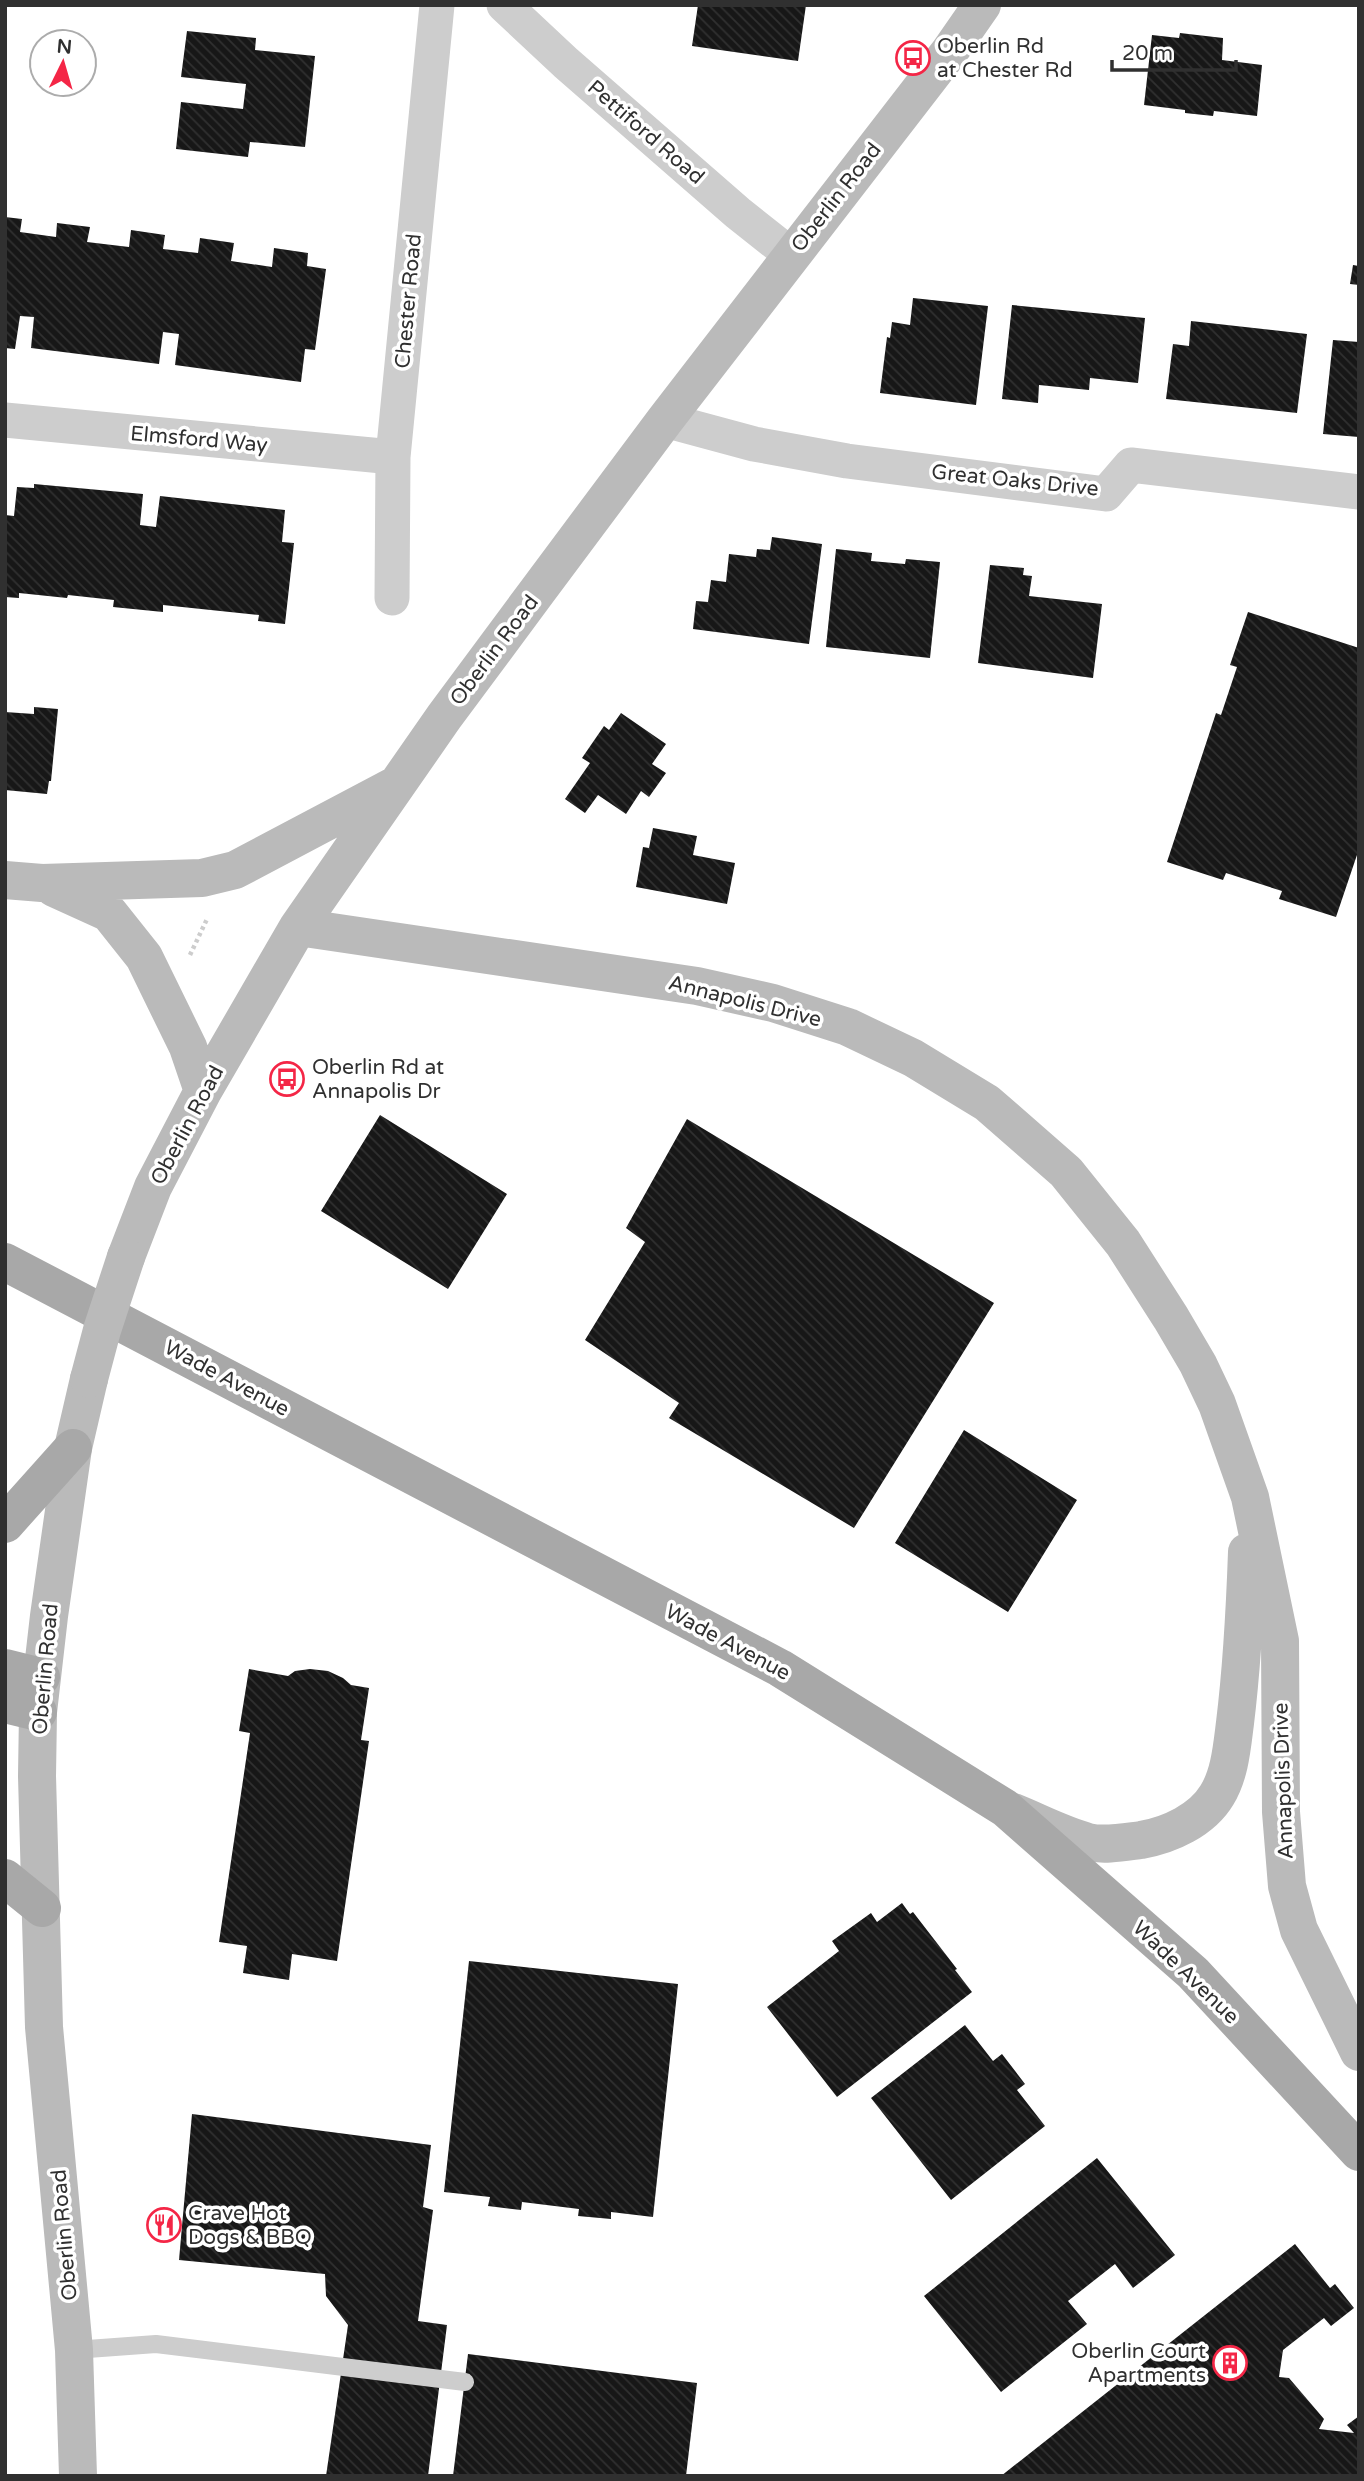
<svg xmlns="http://www.w3.org/2000/svg" width="1364" height="2481" font-family="'Varela Round',sans-serif">
	<style>
		.building { fill: url(#building-back-hatch) }
		.lines { fill: none; stroke-linecap: round; stroke-linejoin: round }
		.path { stroke: #cdcdcd; stroke-width: 4.5; stroke-dasharray: 3.5 3.5; stroke-linecap: butt }
		.lane { stroke: #cdcdcd; stroke-width: 18 }
		.street { stroke: #cdcdcd; stroke-width: 35 }
		.secondary { stroke: #bababa; stroke-width: 38 }
		.primary { stroke: #a8a8a8; stroke-width: 38 }
		.secondary-bridge { stroke: #bababa; stroke-width: 38 }
		.labels { text-anchor: middle; stroke-width: 7; stroke-linejoin: round; paint-order: stroke }
		.poi-label { font-size: 21px; fill: #303030; stroke: #fff; text-anchor: start }
		.street-label { font-size: 21px; fill: #303030; stroke: #fff }
	</style>
	<defs>
		<pattern id="building-back-hatch" width="6" height="6" patternUnits="userSpaceOnUse" patternTransform="scale(1.75)"><rect width="6" height="6" fill="#171717"/><path d="M-1 5l2 2M0 0l6 6M5-1l2 2" fill="none" stroke="#303030"/></pattern>
	</defs>
	<rect width="100%" height="100%" fill="#fff"/>
	<!-- building -->
	<path class="building" d="M698,5h108l-8,56 -106,-15z
		M187,31l69,7 -1,12 60,6 -10,91 -55,-5 -2,15 -72,-8 5,-47 62,7 3,-25 -65,-7z
		M1180,33l43,5 -1,22 40,5 -5,51 -43,-5 -1,5 -28,-3v-3l-41,-5 8,-70 27,3z
		M5,217l17,2 -2,13 36,5 1,-14 33,4 -3,15 42,5 2,-17 34,5 -2,14 35,4 2,-15 34,5 -3,18 41,6 2,-19 34,5 -1,13 19,3 -11,81 -10,-1 -4,33 -126,-17 4,-31 -16,-2 -4,32 -128,-16 3,-31 -14,-1 -5,33 -10,-1z
		M1353,265l6,1v19l-9,-1z
		M913,298l75,8 -12,99 -96,-12 7,-56 3,1 2,-16 18,3z
		M1012,305l133,13 -7,65 -48,-5 -1,12 -50,-5 -1,18 -36,-4z
		M1191,321l116,13 -10,79 -131,-14 7,-55 16,2z
		M1333,340l26,2v95l-36,-3z
		M34,484l109,10 -3,31 16,2 4,-31 125,14 -3,32 12,1 -9,81 -27,-3 1,-6 -96,-10v7l-50,-5 1,-7 -46,-5 -1,3 -48,-5v5l-14,-1v-82l9,1 3,-29 17,1z
		M772,537l50,7 -13,100 -116,-15 3,-28 12,1 3,-22 15,2 3,-28 27,3 1,-8 13,1z
		M836,549l36,4 -1,8 34,3 1,-5 34,3 -10,96 -104,-11z
		M990,565l34,3 -1,7 9,1 -3,20 73,8 -9,74 -115,-15z
		M1248,612l111,36v201l-23,68 -57,-18 3,-8 -56,-18 -3,7 -56,-18 49,-149 5,2 16,-48 -7,-2z
		M34,707l24,2 -7,72h-2l-2,13 -42,-4v-78l29,2z
		M621,713l45,31 -14,20 14,9 -17,24 -8,-6 -15,23 -28,-19 -13,18 -20,-14 25,-36 -8,-5 22,-32 5,4z
		M653,828l44,8 -4,19 42,8 -8,41 -91,-17 7,-40 6,1z
		M380,1115l127,79 -59,95 -127,-78z
		M687,1119l307,184 -140,225 -185,-110 10,-15 -94,-63 60,-98 -19,-14z
		M964,1430l113,70 -69,112 -113,-69z
		M249,1669l39,7 7,-5 15,-2 18,2 15,7 8,7 18,3 -8,52 8,1 -32,220 -45,-7 -3,26 -46,-7 4,-27 -28,-4 31,-209 -11,-2z
		M902,1903l8,11 3,-2 44,57 -2,1 17,22 -135,105 -70,-90 72,-56 -7,-10 39,-28 6,9z
		M469,1961l209,23 -25,233 -42,-5v7l-33,-3 1,-7 -57,-7 -1,8 -33,-4 2,-9 -46,-5z
		M965,2025l28,36 9,-7 23,30 -8,6 28,36 -94,74 -80,-102z
		M192,2114l239,31 -8,62 10,3 -15,111 29,4 -19,151h-102l22,-151 -22,-29 -1,-22 -146,-14z
		M1097,2158l78,97 -42,33 -18,-24 -47,37 19,23 -86,68 -77,-96z
		M1295,2244l35,44 5,-4 19,24 -23,18 -7,-8 -41,32 -4,27 10,1 35,41 -5,10 35,4 -7,-8 12,-9v60h-358z
		M468,2354l229,29 -11,93h-233z"/>
	<g class="lines">
		<!-- path -->
		<path class="path" d="M190,955l17,-36"/>
		<!-- lane -->
		<path class="lane" d="M74,2350l82,-6 309,38"/>
		<!-- street -->
		<path class="street" d="M504,5l62,58 172,150 53,42
			M5,420l388,37
			M665,420l89,24 93,17 259,33 25,-29 228,27
			M392,598l1,-141 44,-452"/>
		<!-- secondary -->
		<path class="secondary" d="M5,880l37,3 160,-5 33,-8 157,-83
			M54,888l55,25 35,44 44,90 15,44
			M298,927l399,59 76,17 75,24 65,31 74,45 79,69 57,71 48,75 27,46 19,40 33,93 30,144 1,171 6,74 12,44 60,122
			M126,1257l27,-70 50,-96 95,-164 146,-210 92,-124 129,-173 285,-369 32,-46
			M1013,1812c25,10 49,23 75,30 16,4 37,0 53,-2 29,-5 61,-20 76,-45 13,-21 15,-49 18,-72 7,-57 10,-114 12,-171
			M78,2476l-4,-126 -30,-323 -7,-251 1,-64 11,-96 24,-168 16,-69"/>
		<!-- primary -->
		<path class="primary" d="M5,1262l775,406 225,140 188,165 166,179
			M5,1524l68,-76
			M5,1668l36,9
			M5,1704l33,8
			M5,1878l37,30"/>
		<!-- secondary-bridge -->
		<path class="secondary-bridge" d="M89,1379l13,-49 24,-73"/>
	</g>
	<!-- icons -->
	<defs>
		<g id="bus-ring" transform="scale(1.75)"><circle r="9.5" fill="#fff" stroke="#f42646" stroke-width="1.5"/><path d="M-5-6H5V4H4V6H2V4H-2V6H-4V4H-5ZM-3.5-4V0h7V-4ZM-3.5 1.2v1.5H-2V1.2ZM2 1.2v1.5H3.5V1.2Z" fill="#f42646"/></g>
		<g id="restaurant-ring" transform="scale(1.75)"><circle r="9.5" fill="#fff" stroke="#f42646" stroke-width="1.5"/><path d="M-5-6h1v4h1v-4h1v4h1v-4h1v5L-1.5 .5V6h-2V.5L-5-1ZM5-6V6H3V1.5H1.5Q1.5-4 5-6Z" fill="#f42646"/></g>
		<g id="building-ring" transform="scale(1.75)"><circle r="9.5" fill="#fff" stroke="#f42646" stroke-width="1.5"/><path d="M-4-6H4V6H1V3H-1V6H-4ZM-2.5-4.3h1.7v1.8h-1.7ZM.8-4.3h1.7v1.8H.8ZM-2.5-1h1.7V.8h-1.7ZM.8-1h1.7V.8H.8Z" fill="#f42646"/></g>
	</defs>
	<g fill-rule="evenodd">
		<use href="#bus-ring" x="913" y="58"/>
		<use href="#bus-ring" x="287" y="1079"/>
		<use href="#restaurant-ring" x="164" y="2225"/>
		<use href="#building-ring" x="1230" y="2363"/>
	</g>
	<g class="labels">
		<!-- poi labels -->
		<g class="poi-label">
			<text x="937" y="53">Oberlin Rd<tspan x="937" dy="24">at Chester Rd</tspan></text>
			<text x="312" y="1074">Oberlin Rd at<tspan x="312" dy="24">Annapolis Dr</tspan></text>
			<text x="188" y="2220">Crave Hot<tspan x="188" dy="24">Dogs &amp; BBQ</tspan></text>
			<text x="1206" y="2358" text-anchor="end">Oberlin Court<tspan x="1206" dy="24">Apartments</tspan></text>
		</g>
		<!-- street labels -->
		<g class="street-label">
			<text transform="translate(646 132) rotate(41)" y="7">Pettiford Road</text>
			<text transform="translate(836 197) rotate(-52)" y="7">Oberlin Road</text>
			<text transform="translate(408 301) rotate(-85)" y="7">Chester Road</text>
			<text transform="translate(199 439) rotate(5)" y="7">Elmsford Way</text>
			<text transform="translate(1015 480) rotate(6)" y="7">Great Oaks Drive</text>
			<text transform="translate(494 650) rotate(-53)" y="7">Oberlin Road</text>
			<text transform="translate(745 1001) rotate(14)" y="7">Annapolis Drive</text>
			<text transform="translate(187 1125) rotate(-62)" y="7">Oberlin Road</text>
			<text transform="translate(227 1378) rotate(28)" y="7">Wade Avenue</text>
			<text transform="translate(728 1642) rotate(28)" y="7">Wade Avenue</text>
			<text transform="translate(45 1669) rotate(-85)" y="7">Oberlin Road</text>
			<text transform="translate(1283 1781) rotate(-92)" y="7">Annapolis Drive</text>
			<text transform="translate(1186 1972) rotate(44)" y="7">Wade Avenue</text>
			<text transform="translate(64 2235) rotate(-95)" y="7">Oberlin Road</text>
		</g>
	</g>
	<!-- border -->
	<rect width="1364" height="2481" fill="none" stroke="#303030" stroke-width="14"/>
	<!-- north arrow -->
	<g transform="translate(63 63) rotate(5)"><circle r="33" fill="#ffffff" stroke="#acacac" stroke-width="2"/>
	<path d="M0-5L12 26L0 18L-12 26Z" fill="#f42646"/>
	<text y="-10" font-size="19" font-weight="bold" text-anchor="middle" fill="#303030">N</text>
	</g>
	<!-- scale -->
	<path d="M1112 60v10h124v-10" fill="none" stroke="#303030" stroke-width="3.5"/>
	<text x="1122" y="60" font-size="21" fill="#303030" stroke="#ffffff" stroke-width="5" paint-order="stroke">20 m</text>
</svg>
